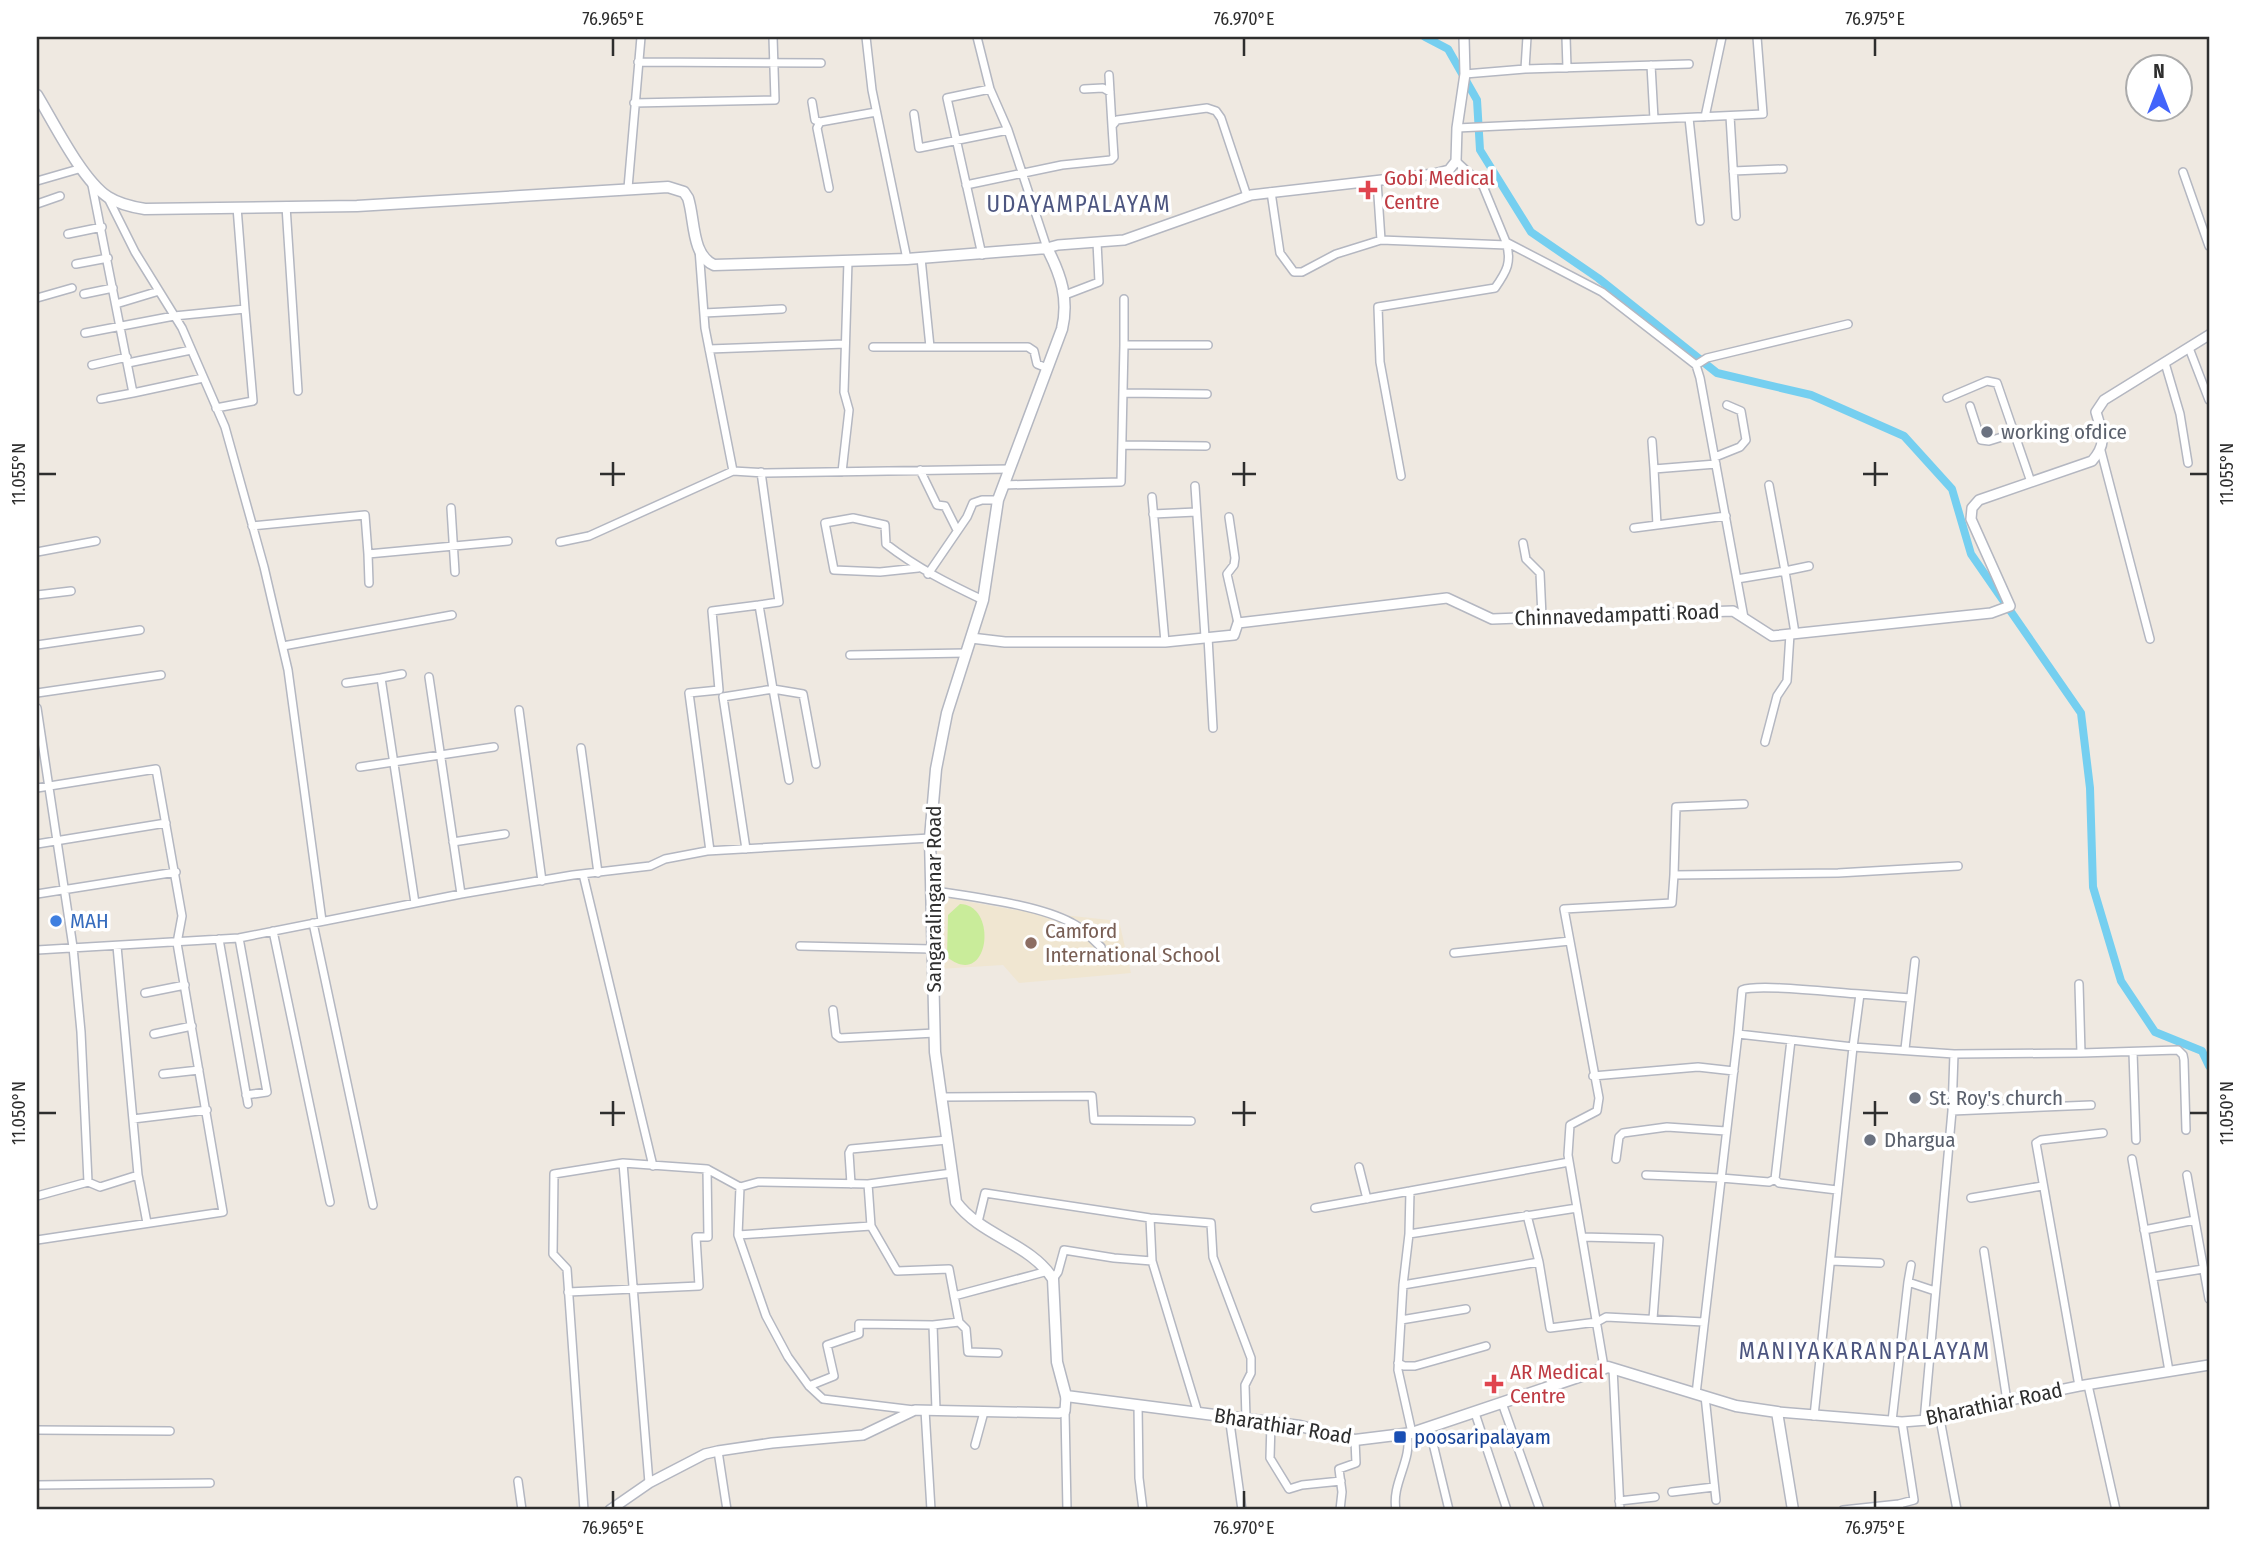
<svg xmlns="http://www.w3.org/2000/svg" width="2246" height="1547" font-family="'Fira Sans Condensed',sans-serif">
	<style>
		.education { fill: #f0e6d1 }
		.pitch { fill: #c9ec9a }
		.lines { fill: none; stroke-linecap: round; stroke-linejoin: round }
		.canal { stroke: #75cff0; stroke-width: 8 }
		.minor-casing { stroke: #b4b7c1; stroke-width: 10 }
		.tertiary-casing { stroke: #b4b7c1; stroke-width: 12 }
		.secondary-casing { stroke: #b4b7c1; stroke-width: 13 }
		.minor { stroke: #fff; stroke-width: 7 }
		.tertiary { stroke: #fff; stroke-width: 9 }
		.secondary { stroke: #fff; stroke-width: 10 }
		.ticks { fill: none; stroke: #2e2e2e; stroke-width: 2.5 }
		.health-dot { fill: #e0444e; stroke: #fff; stroke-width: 2.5 }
		.worship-dot { fill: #6b7280; stroke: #fff; stroke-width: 2.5 }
		.shop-dot { fill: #3f7fe0; stroke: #fff; stroke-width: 2.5 }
		.education-dot { fill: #8d6e63; stroke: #fff; stroke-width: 2.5 }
		.transit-dot { fill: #1a4fb4; stroke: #fff; stroke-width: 2.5 }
		.labels { text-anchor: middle; stroke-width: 7; stroke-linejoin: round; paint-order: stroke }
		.health-label { font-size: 21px; fill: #be3a42; stroke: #fff; text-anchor: start }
		.worship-label { font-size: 21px; fill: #5b616d; stroke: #fff; text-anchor: start }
		.street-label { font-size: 21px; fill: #2e2e2e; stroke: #fff }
		.shop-label { font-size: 21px; fill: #366cbe; stroke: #fff; text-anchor: start }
		.education-label { font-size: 21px; fill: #785e54; stroke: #fff; text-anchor: start }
		.transit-label { font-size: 21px; fill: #164399; stroke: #fff; text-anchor: start }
		.neighbourhood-label { font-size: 23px; letter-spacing: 2px; fill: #4d5680; stroke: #fff }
		.neatline { fill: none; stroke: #2e2e2e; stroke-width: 2.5 }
		.ticks-label { font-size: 18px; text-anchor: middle; fill: #2e2e2e }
	</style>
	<rect width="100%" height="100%" fill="#efe9e1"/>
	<!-- education -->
	<path class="education" d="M936,896l79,14 104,11 12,52 -112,10 -16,-18 -65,4z"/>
	<!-- pitch -->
	<path class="pitch" d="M960,904c39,1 29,87 -13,53l1,-42z"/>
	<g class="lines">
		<!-- canal -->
		<path class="canal" d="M1425,37l23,12 29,51 3,50 51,82 67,46 119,95 94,22 93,41 48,53 19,65 110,159 9,75 3,99 28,94 34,51 47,19 7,15"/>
		<!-- minor casing -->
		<g class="minor-casing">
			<path id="minor" d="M866,37l6,53 35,169
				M977,37l13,52 18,41
				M1566,37l1,31
				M638,62l183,1
				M1651,65l3,54
				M1525,69l2,-32
				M1465,74l60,-5 164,-5
				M1109,75l3,51
				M1084,89l19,-1 7,4
				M812,102l3,18 5,2
				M634,103l141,-3 -2,-63
				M914,114l5,34 89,-18 39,118
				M1730,116l6,100
				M1705,117l17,-80
				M1689,118l11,103
				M820,122l-3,6 12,60
				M820,122l56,-10
				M1457,128l306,-14 -6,-77
				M1456,161l27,25 23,56 96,50 94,73 4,13 44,240
				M1733,171l50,-2
				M2183,172l26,74
				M37,181l45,-13
				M1377,181l4,59 126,5
				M92,185l41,208 70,-15
				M966,185l96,-20 49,-5 3,-3 -2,-31 5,-6 90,-12 9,3 5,7 26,78
				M628,188l13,-151
				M1271,192l9,61 14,19h8l34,-18 45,-14
				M108,198l27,54 47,76 43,99 39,140 24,103 34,251
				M37,204l23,-8
				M286,206l12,185
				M237,207l8,102
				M68,234l34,-7
				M699,249l6,79 28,143
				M982,255l-35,-157 43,-9
				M921,258l9,89h98l6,4 3,13 10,4
				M76,264l32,-6
				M84,294l29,-6
				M1065,295l34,-13 -2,-40
				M37,298l35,-10
				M1124,299v46
				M116,304l43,-13
				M704,313l78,-4
				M85,333l89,-17 71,-7 8,92 -37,7
				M873,347h57
				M2189,348l20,52
				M709,349l136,-5
				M128,363l63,-13
				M2165,363l15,51 8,49
				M92,365l35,-8
				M1696,365l11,-7 141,-34
				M1123,393l84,1
				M1947,398l40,-17 10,2 34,99
				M101,399l32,-6
				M1970,406l11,34 8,1 26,-8
				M1652,441l2,28
				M1122,445l84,1
				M2101,451l49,188
				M1715,457l25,-10 6,-7 -5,-29 -14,-6
				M920,470l17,35 8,1 12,24
				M842,472l7,-62 -5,-18 4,-131
				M1401,476l-21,-114 -2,-55 117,-19c12,-17 17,-26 11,-46
				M1003,485l118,-3 3,-137h84
				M1769,485l16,86 24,-5
				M1195,486l10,151
				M1152,497l13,145
				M451,508l4,64
				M1153,514l43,-2
				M1229,517l6,41 -1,7 -7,9 11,49
				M1657,525l-3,-56 62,-5
				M252,526l113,-11 3,39 140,-13
				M1634,528l92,-12
				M560,542l29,-6 144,-65 33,2 244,-4
				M1523,543l3,16 14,14 2,44
				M37,552l59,-11
				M368,554l1,29
				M918,568l-38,4 -46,-2 -9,-47 28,-5 32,7 1,19c31,24 63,40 97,56
				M928,574l39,-57 6,-14 9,-3h16
				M1737,579l48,-8 10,62
				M37,595l34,-4
				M1208,637l5,91
				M37,645l103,-15
				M283,646l169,-31
				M850,655l116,-2
				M429,677l32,217
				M381,678l21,-4
				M346,683l35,-5 34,225
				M37,693l124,-18
				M37,708l36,239 8,85 7,150 -51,14
				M519,710l23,171
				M1765,742l12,-46 10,-15 3,-47
				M581,748l17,125
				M360,767l134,-20
				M789,780l-16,-91 30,5 13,70
				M37,788l119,-19 26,147 -5,27 46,269 -186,28
				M453,842l52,-8
				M37,844l129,-21
				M746,849l-23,-152 50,-8 -14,-84 20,-3 -18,-130
				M710,851l-21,-158 30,-3 -7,-79 47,-6
				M583,874l70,292
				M1674,875l2,-68 68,-3
				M930,890c41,7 107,14 142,33 11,5 20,16 29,24
				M37,894l139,-22
				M313,923l60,282
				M273,931l57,271
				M239,938l28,154 -21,3
				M219,939l29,165
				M117,946l21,229
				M800,946l132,3
				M37,950l202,-12 222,-44 112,-19 77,-9 15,-7 42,-8 223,-13
				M1454,953l116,-12
				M2079,984l2,69
				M145,993l40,-8
				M1860,994l50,4
				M833,1010l3,25 4,3 95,-5
				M154,1034l38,-8
				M1905,1049l10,-88
				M2133,1052l3,88
				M163,1074l36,-4
				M1593,1076l105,-9 36,4
				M942,1097l150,-1 2,24 97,1
				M1952,1111l139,-6
				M133,1119l74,-9
				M1616,1159l3,-22 4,-4 44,-6 59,4
				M2132,1159l37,212
				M623,1163l26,320
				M1359,1167l8,32
				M1646,1175l75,3 48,4 6,-3 4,4 58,7
				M2187,1175l22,124
				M1775,1179l16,-139
				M88,1182l12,5 38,-12 9,48
				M851,1184l-2,-31 2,-4 96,-9
				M868,1184l3,42
				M1971,1198l71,-12
				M1315,1208l95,-17
				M1527,1215l12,47
				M1150,1218l2,43 46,152
				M978,1222l7,-29 165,25 61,5 2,34 38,101v15l-6,12 1,33
				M2144,1230l51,-10
				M1409,1234l168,-26
				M738,1235l133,-9 26,45 52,-2 10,53 -26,3 -74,-1v10l-32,11 7,31 -25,10
				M1582,1237l77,2 -6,80
				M1984,1251l23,150
				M1831,1261l49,2
				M1911,1265l-3,17 27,9
				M2153,1277l50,-8
				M1053,1279l5,-7 6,-22 50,8 38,3
				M1403,1285l136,-23 11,66 47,-6 9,-5 98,5
				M568,1292l131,-6 -3,-49h12l-1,-68
				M954,1296l94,-25
				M1401,1320l65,-11
				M959,1322l7,7 2,23 30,1
				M933,1325l3,85
				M1398,1363l6,3h11l71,-20
				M1604,1367l-36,-212 2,-30 27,-14 2,-13 -35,-189 108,-6 2,-28 164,-2 120,-7
				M1613,1368l7,142
				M2088,1385l28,125
				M2079,1386l-43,-243 5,-3 62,-7
				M1696,1394l42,-360
				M1705,1396l11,104
				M1502,1403l38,107
				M1138,1405l1,73 4,32
				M914,1410l-91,-11 -14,-13 -21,-29 -22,-41 -28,-81 2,-48 18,-5 110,2 84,-11
				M925,1410l6,100
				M1065,1411l2,99
				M1475,1413l32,97
				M1229,1416l13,94
				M1814,1416l39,-369 -115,-13 4,-44c16,-7 96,3 118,4l-7,53 101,7
				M1940,1419l17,91
				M1892,1421l16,-139
				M1924,1421l28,-310 2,-57 127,-1 97,-3 5,5 1,5 2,70
				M1271,1422l-1,36 19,31 13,-4 39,-4
				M1429,1427l20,83
				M37,1430l133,1
				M1412,1433l-14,-63 5,-85 6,-51 1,-43 159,-29
				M975,1445l9,-33
				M718,1451l9,59
				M518,1481l4,29
				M37,1485l173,-2
				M1672,1492l42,-5
				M1619,1501l36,-4
				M1899,1504l15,-4 -12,-78
				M584,1510l-17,-241 -14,-15 1,-80 69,-11 84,6 33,18
				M1340,1510l2,-18 -3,-23 17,-6 -1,-23
				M1396,1510c-5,-27 17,-50 11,-76
				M1843,1510l56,-6 1,6"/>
		</g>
		<!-- tertiary casing -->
		<g class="tertiary-casing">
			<path id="tertiary" d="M1047,248l11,-3 66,-5 127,-45 183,-21 15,-4 7,-9 1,-33 8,-54 -1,-37
				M971,638l34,4h160l69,-7 4,-12 209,-25 45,21 241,-8 39,25 219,-23 19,-7 -39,-87 1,-11 7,-8 113,-39c16,-18 10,-28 4,-49l8,-12 105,-65
				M1777,1412l125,10 38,-3 41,-13 98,-20 130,-21
				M610,1510l39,-27 56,-29 13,-3 54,-8 91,-8 52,-25 144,3 6,-2 1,-15"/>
		</g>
		<!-- secondary casing -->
		<g class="secondary-casing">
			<path id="secondary" d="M37,95c17,28 45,85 71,102 11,7 24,10 37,12l212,-3 311,-19 16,5 4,6c7,21 3,57 26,67l193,-6 140,-11c14,27 22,51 15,81l-64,171 -15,100 -36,113 -11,56 -6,69 5,214 21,150c25,34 74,41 97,77l4,83 9,34 234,30 55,14 57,-7 196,-66 128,39 41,6 16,98"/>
		</g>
		<!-- minor -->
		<use href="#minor" class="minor"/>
		<!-- tertiary -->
		<use href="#tertiary" class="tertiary"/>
		<!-- secondary -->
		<use href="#secondary" class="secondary"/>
	</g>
	<!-- ticks -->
	<path class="ticks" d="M613,38v18M1244,38v18M1875,38v18M613,462v24M1244,462v24M1875,462v24M38,474h18M600,474h25M1232,474h24M1863,474h25M2190,474h18M613,1101v25M1244,1101v25M1875,1101v25M38,1113h18M600,1113h25M1232,1113h24M1863,1113h25M2190,1113h18M613,1491v17M1244,1491v17M1875,1491v17"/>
	<!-- markers -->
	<g class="health-dot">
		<path d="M1364.5 179.5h7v7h7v7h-7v7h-7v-7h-7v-7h7z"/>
		<path d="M1490.5 1373.5h7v7h7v7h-7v7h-7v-7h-7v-7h7z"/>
	</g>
	<g class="worship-dot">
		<circle cx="1987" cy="432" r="7"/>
		<circle cx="1915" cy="1098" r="7"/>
		<circle cx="1870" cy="1140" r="7"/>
	</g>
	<circle class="shop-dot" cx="56" cy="921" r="7"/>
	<circle class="education-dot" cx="1031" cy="943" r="7"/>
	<rect class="transit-dot" x="1393" y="1430" width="14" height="14" rx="3.5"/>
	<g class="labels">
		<!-- health labels -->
		<g class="health-label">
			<text x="1384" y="185">Gobi Medical<tspan x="1384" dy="24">Centre</tspan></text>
			<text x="1510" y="1379">AR Medical<tspan x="1510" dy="24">Centre</tspan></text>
		</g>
		<!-- worship labels -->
		<g class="worship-label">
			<text x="2001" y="439">working ofdice</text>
			<text x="1929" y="1105">St. Roy's church</text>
			<text x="1884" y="1147">Dhargua</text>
		</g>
		<!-- street labels -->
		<g class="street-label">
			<text transform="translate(1617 615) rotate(-2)" y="7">Chinnavedampatti Road</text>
			<text transform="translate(934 899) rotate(-90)" y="7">Sangaralinganar Road</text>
			<text transform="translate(1994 1404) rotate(-12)" y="7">Bharathiar Road</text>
			<text transform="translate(1283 1426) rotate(9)" y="7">Bharathiar Road</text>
		</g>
		<!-- shop labels -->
		<g class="shop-label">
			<text x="70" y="928">MAH</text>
		</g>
		<!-- education labels -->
		<g class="education-label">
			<text x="1045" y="938">Camford<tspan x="1045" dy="24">International School</tspan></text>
		</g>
		<!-- transit labels -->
		<g class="transit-label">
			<text x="1414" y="1444">poosaripalayam</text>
		</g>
		<!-- neighbourhood labels -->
		<g class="neighbourhood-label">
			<text x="1079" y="212">UDAYAMPALAYAM</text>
			<text x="1865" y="1359">MANIYAKARANPALAYAM</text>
		</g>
	</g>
	<!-- border -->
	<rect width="2246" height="1547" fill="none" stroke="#ffffff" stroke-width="77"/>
	<!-- north arrow -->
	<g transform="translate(2159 88)"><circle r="33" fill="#ffffff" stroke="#ababab" stroke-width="2"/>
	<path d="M0-5L12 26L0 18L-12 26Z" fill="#4264fb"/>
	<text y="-10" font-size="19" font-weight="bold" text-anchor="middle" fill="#2e2e2e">N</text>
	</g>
	<rect x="38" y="38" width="2170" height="1470" class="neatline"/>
	<g class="ticks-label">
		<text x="613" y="25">76.965°E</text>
		<text x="1244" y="25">76.970°E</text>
		<text x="1875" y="25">76.975°E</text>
		<text transform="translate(19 474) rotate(-90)" y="6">11.055°N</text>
		<text transform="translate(2227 474) rotate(-90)" y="6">11.055°N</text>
		<text transform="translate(19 1113) rotate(-90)" y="6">11.050°N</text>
		<text transform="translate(2227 1113) rotate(-90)" y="6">11.050°N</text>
		<text x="613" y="1534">76.965°E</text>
		<text x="1244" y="1534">76.970°E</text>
		<text x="1875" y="1534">76.975°E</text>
	</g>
</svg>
